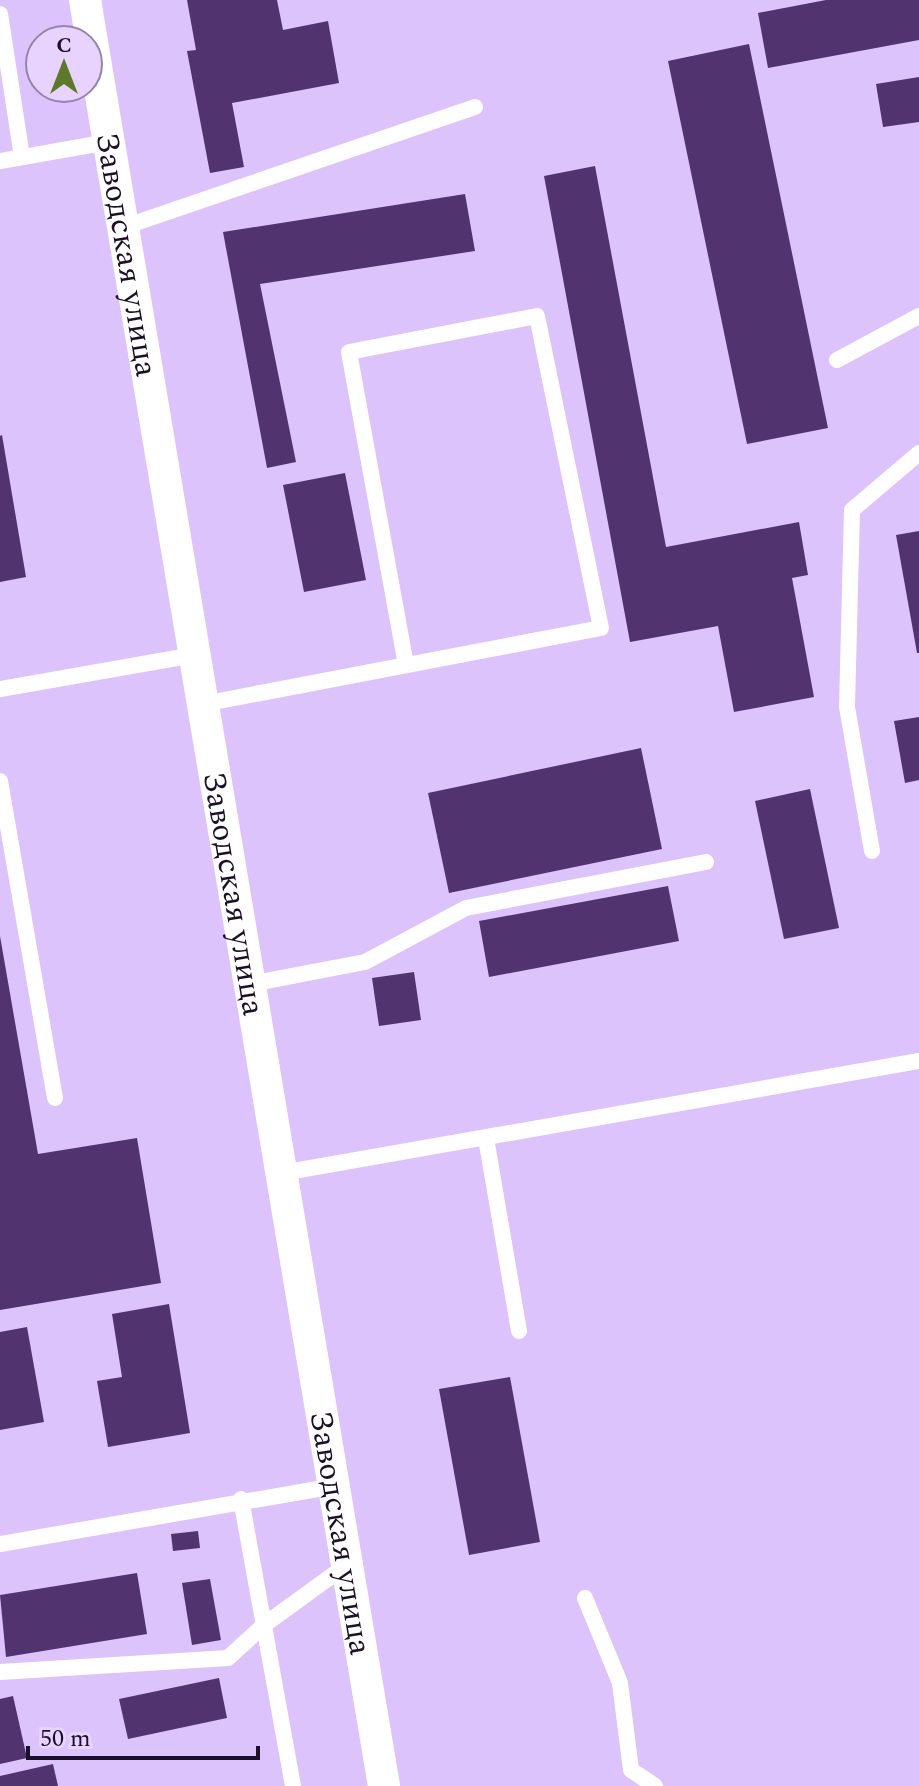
<svg xmlns="http://www.w3.org/2000/svg" width="919" height="1786" font-family="Spectral,serif">
	<style>
		.building { fill: #51336f }
		.lines { fill: none; stroke-linecap: round; stroke-linejoin: round }
		.service { stroke: #fff; stroke-width: 16 }
		.minor { stroke: #fff; stroke-width: 32 }
		.labels { text-anchor: middle; stroke-width: 8; stroke-linejoin: round; paint-order: stroke }
		.street-label { font-size: 32px; fill: #1c1029; stroke: #e7d3fe }
	</style>
	<rect width="100%" height="100%" fill="#ddc3fb"/>
	<!-- building -->
	<path class="building" d="M187,0h90l6,30 45,-9 11,62 -107,20 12,64 -34,6 -23,-122 9,-1z
		M826,0h93v40l-151,28 -10,-55z
		M749,44l79,384 -81,16 -79,-383z
		M919,77v45l-36,5 -7,-43z
		M595,166l71,381 133,-25 9,53 -16,3 22,119 -80,15 -16,-86 -88,16 -86,-466z
		M465,194l10,57 -215,33 36,178 -29,6 -44,-236z
		M2,435l24,142 -26,5v-146z
		M345,473l21,107 -62,12 -21,-107z
		M919,531v122h-2l-21,-118z
		M919,717v63l-14,3 -11,-62z
		M641,748l21,101 -213,44 -21,-100z
		M810,789l29,139 -55,11 -29,-138z
		M668,886l11,55 -190,36 -10,-56z
		M0,936l38,218 99,-16 24,145 -161,27z
		M414,972l7,48 -42,6 -7,-48z
		M169,1304l21,129 -82,14 -11,-66 25,-4 -10,-63z
		M27,1327l17,95 -44,8v-98z
		M510,1377l30,165 -71,13 -30,-166z
		M198,1531l2,17 -27,3 -2,-17z
		M137,1573l10,61 -141,23 -6,-62z
		M210,1579l11,61 -29,5 -10,-62z
		M219,1678l8,40 -99,21 -9,-40z
		M13,1696l14,62 -27,6v-65z
		M53,1764l5,22h-58v-10z"/>
	<g class="lines">
		<!-- service -->
		<path class="service" d="M0,14l22,143
			M0,161l108,-19
			M121,228l354,-121
			M837,360l82,-44
			M0,689l194,-34
			M203,704l398,-76 -64,-312 -188,36 57,313
			M0,781l55,317
			M872,851l-25,-144 5,-197 67,-57
			M250,984l115,-22 101,-54 240,-46
			M486,1138l33,193
			M282,1173l637,-112
			M241,1499l52,287
			M0,1544l335,-58
			M585,1598l35,85 11,87 24,16
			M0,1672l228,-14 36,-33 84,-61"/>
		<!-- minor -->
		<path class="minor" id="s1" d="M85,0l299,1786"/>
	</g>
	<g class="labels">
		<!-- street labels -->
		<g class="street-label">
			<text dy="11" stroke="none"><textPath href="#s1" startOffset="258">Заводская улица</textPath></text>
			<text dy="11" stroke="none"><textPath href="#s1" startOffset="906">Заводская улица</textPath></text>
			<text dy="11" stroke="none"><textPath href="#s1" startOffset="1554">Заводская улица</textPath></text>
		</g>
	</g>
	<!-- north arrow -->
	<g transform="translate(64 64)"><circle r="38" fill="#e7d3fe" stroke="#9685a9" stroke-width="2"/>
	<path d="M0-6L14 30L0 20L-14 30Z" fill="#5e782b"/>
	<text y="-12" font-size="22" font-weight="bold" text-anchor="middle" fill="#1c1029">С</text>
	</g>
	<!-- scale -->
	<path d="M28 1746v12h230v-12" fill="none" stroke="#1c1029" stroke-width="4"/>
	<text x="40" y="1746" font-size="24" fill="#1c1029" stroke="#e7d3fe" stroke-width="6" paint-order="stroke">50 m</text>
</svg>
